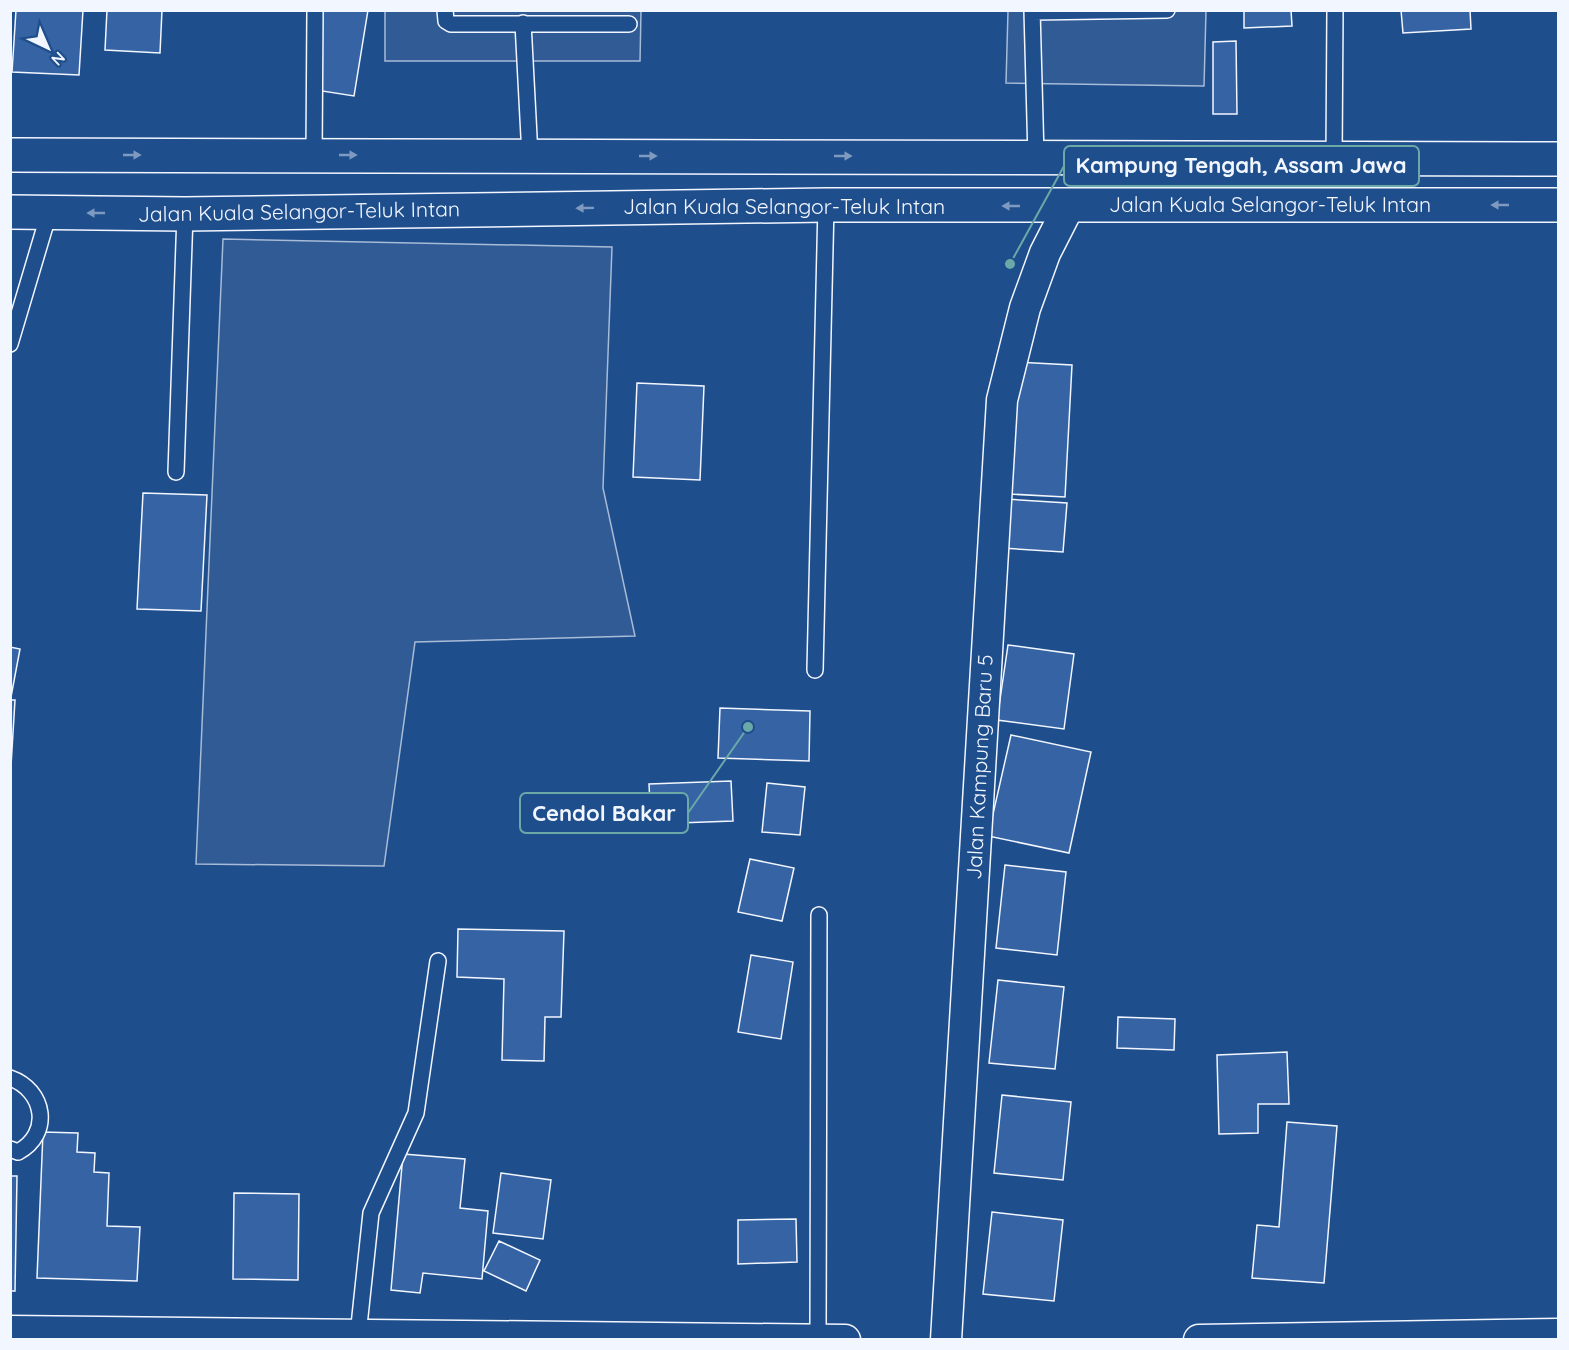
<svg xmlns="http://www.w3.org/2000/svg" width="1569" height="1350" font-family="Quicksand,sans-serif">
	<style>
		.built { fill: #305b95; stroke: #a8bbd7; stroke-width: 1.5 }
		.building { fill: #3563a3; stroke: #f2f6ff; stroke-width: 1.5 }
		.lines { fill: none; stroke-linecap: round; stroke-linejoin: round }
		.lane-casing { stroke: #f2f6ff; stroke-width: 18 }
		.street-casing { stroke: #f2f6ff; stroke-width: 33 }
		.highway-casing { stroke: #f2f6ff; stroke-width: 36 }
		.lane { stroke: #1f4e8c; stroke-width: 15 }
		.street { stroke: #1f4e8c; stroke-width: 30 }
		.highway { stroke: #1f4e8c; stroke-width: 33 }
		.oneway { fill: #7e9ac0 }
		.labels { text-anchor: middle; stroke-width: 4.5; stroke-linejoin: round; paint-order: stroke }
		.street-label { font-size: 21px; fill: #f2f6ff; stroke: #1f4e8c }
		.leader { fill: none; stroke: #6aa9a8; stroke-width: 2 }
		.callout-dot { fill: #6aa9a8; stroke: #1f4e8c; stroke-width: 2 }
		.callout { fill: #1f4e8c; stroke: #6aa9a8; stroke-width: 2 }
		.callout-label { font-size: 22px; text-anchor: middle; font-weight: bold; fill: #f2f6ff }
	</style>
	<rect width="100%" height="100%" fill="#1f4e8c"/>
	<!-- built -->
	<path class="built" d="M385,11h256l-1,50h-255z
		M1008,11h198l-2,75 -198,-3z
		M223,239l389,8 -9,241 32,148 -220,6 -31,224 -188,-2z"/>
	<!-- building -->
	<path class="building" d="M16,10h67l-4,65 -67,-3z
		M107,10h55l-2,43 -55,-3z
		M322,10h46l-14,86 -45,-7z
		M1244,10h47l1,16 -48,2z
		M1401,10h69l1,19 -68,4z
		M1236,41l1,73h-24v-72z
		M1015,362l57,3 -7,132 -56,-3z
		M637,383l67,3 -4,94 -67,-3z
		M143,493l64,2 -6,116 -64,-2z
		M1005,499l62,4 -4,49 -62,-4z
		M1008,645l66,9 -10,75 -67,-9z
		M10,647l10,2 -9,48h-1z
		M10,700h5l-4,66 -1,-1z
		M720,708l90,3 -1,50 -91,-3z
		M1011,735l80,17 -22,101 -81,-17z
		M731,781l2,40 -82,3 -2,-40z
		M767,783l38,4 -5,48 -38,-3z
		M750,859l44,9 -12,53 -44,-9z
		M1005,865l61,7 -9,83 -61,-7z
		M458,929l106,2 -3,86h-16l-1,44 -42,-1 2,-81 -47,-2z
		M751,955l42,7 -12,77 -43,-7z
		M998,980l66,7 -9,82 -66,-6z
		M1118,1017l57,2 -1,31 -57,-2z
		M1287,1052l2,52h-31v29l-39,1 -2,-79z
		M1002,1095l69,7 -8,78 -69,-7z
		M1287,1122l50,4 -13,157 -72,-5 5,-53 22,2z
		M43,1132l35,1 -1,19 18,1 -1,19 15,1 -2,53 33,1 -3,54 -100,-3z
		M403,1154l62,5 -5,49 28,3 -6,68 -59,-6 -3,20 -29,-3z
		M501,1173l50,7 -8,59 -50,-6z
		M10,1176h7l-2,115h-5z
		M234,1193l65,1 -1,86 -65,-1z
		M992,1212l71,8 -9,81 -71,-7z
		M796,1219l1,43 -59,2v-44z
		M499,1241l41,19 -14,31 -42,-20z"/>
	<g class="lines">
		<!-- lane casing -->
		<g class="lane-casing">
			<path id="lane" d="M445,10l1,11 5,3h178
				M1032,10l4,147
				M1032,12l135,-2
				M523,23l7,133
				M314,155l1,-145
				M1334,158l1,-148
				M10,344l39,-131
				M176,472l9,-258
				M815,670l11,-465
				M10,1078c35,12 42,56 8,74l-8,-3
				M358,1335l13,-122 45,-100 22,-152
				M818,1339l1,-424"/>
		</g>
		<!-- street casing -->
		<g class="street-casing">
			<path id="street" d="M10,1331l835,9
				M946,1340l56,-940 23,-92 20,-55 24,-47
				M1199,1340l359,-6"/>
		</g>
		<!-- highway casing -->
		<g class="highway-casing">
			<path id="highway" d="M10,155l1548,4
				M10,212l175,2 641,-9h732"/>
		</g>
		<!-- lane -->
		<use href="#lane" class="lane"/>
		<!-- street -->
		<use href="#street" class="street"/>
		<!-- highway -->
		<use href="#highway" class="highway"/>
	</g>
	<!-- one-way arrows -->
	<defs><path id="oneway-solid" d="M-6-.8H1V-3.2L6.5 0L1 3.2V.8H-6Z" transform="scale(1.5)"/></defs>
	<g class="oneway">
		<use href="#oneway-solid" transform="translate(132 155)"/>
		<use href="#oneway-solid" transform="translate(348 155)"/>
		<use href="#oneway-solid" transform="translate(648 156)"/>
		<use href="#oneway-solid" transform="translate(843 156)"/>
		<use href="#oneway-solid" transform="translate(1500 205) rotate(180)"/>
		<use href="#oneway-solid" transform="translate(1011 206) rotate(-180)"/>
		<use href="#oneway-solid" transform="translate(585 208) rotate(179)"/>
		<use href="#oneway-solid" transform="translate(96 213) rotate(-180)"/>
	</g>
	<g class="labels">
		<!-- street labels -->
		<g class="street-label">
			<text x="1270" y="212">Jalan Kuala Selangor-Teluk Intan</text>
			<text x="784" y="214">Jalan Kuala Selangor-Teluk Intan</text>
			<text transform="translate(299 212) rotate(-1)" y="7">Jalan Kuala Selangor-Teluk Intan</text>
			<text transform="translate(980 767) rotate(-87)" y="7">Jalan Kampung Baru 5</text>
		</g>
	</g>
	<!-- callouts -->
	<path class="leader" d="M1010 264L1064 166M748 727L688 813"/>
	<g class="callout-dot">
		<circle cx="1010" cy="264" r="6"/>
		<circle cx="748" cy="727" r="6"/>
	</g>
	<g class="callout">
		<rect x="1064" y="146" width="355" height="40" rx="6"/>
		<rect x="520" y="793" width="168" height="40" rx="6"/>
	</g>
	<g class="callout-label">
		<text x="1241" y="173">Kampung Tengah, Assam Jawa</text>
		<text x="604" y="821">Cendol Bakar</text>
	</g>
	<!-- border -->
	<rect width="1569" height="1350" fill="none" stroke="#f2f6ff" stroke-width="24"/>
	<!-- north arrow -->
	<g transform="translate(48 48) rotate(136)" stroke="#1f4e8c" stroke-width="4.5" paint-order="stroke">
	<path d="M0-4.5L10 22L0 15L-10 22Z" fill="#f2f6ff"/>
	<text y="-9" font-size="16" font-weight="bold" text-anchor="middle" fill="#f2f6ff">N</text>
	</g>
</svg>
